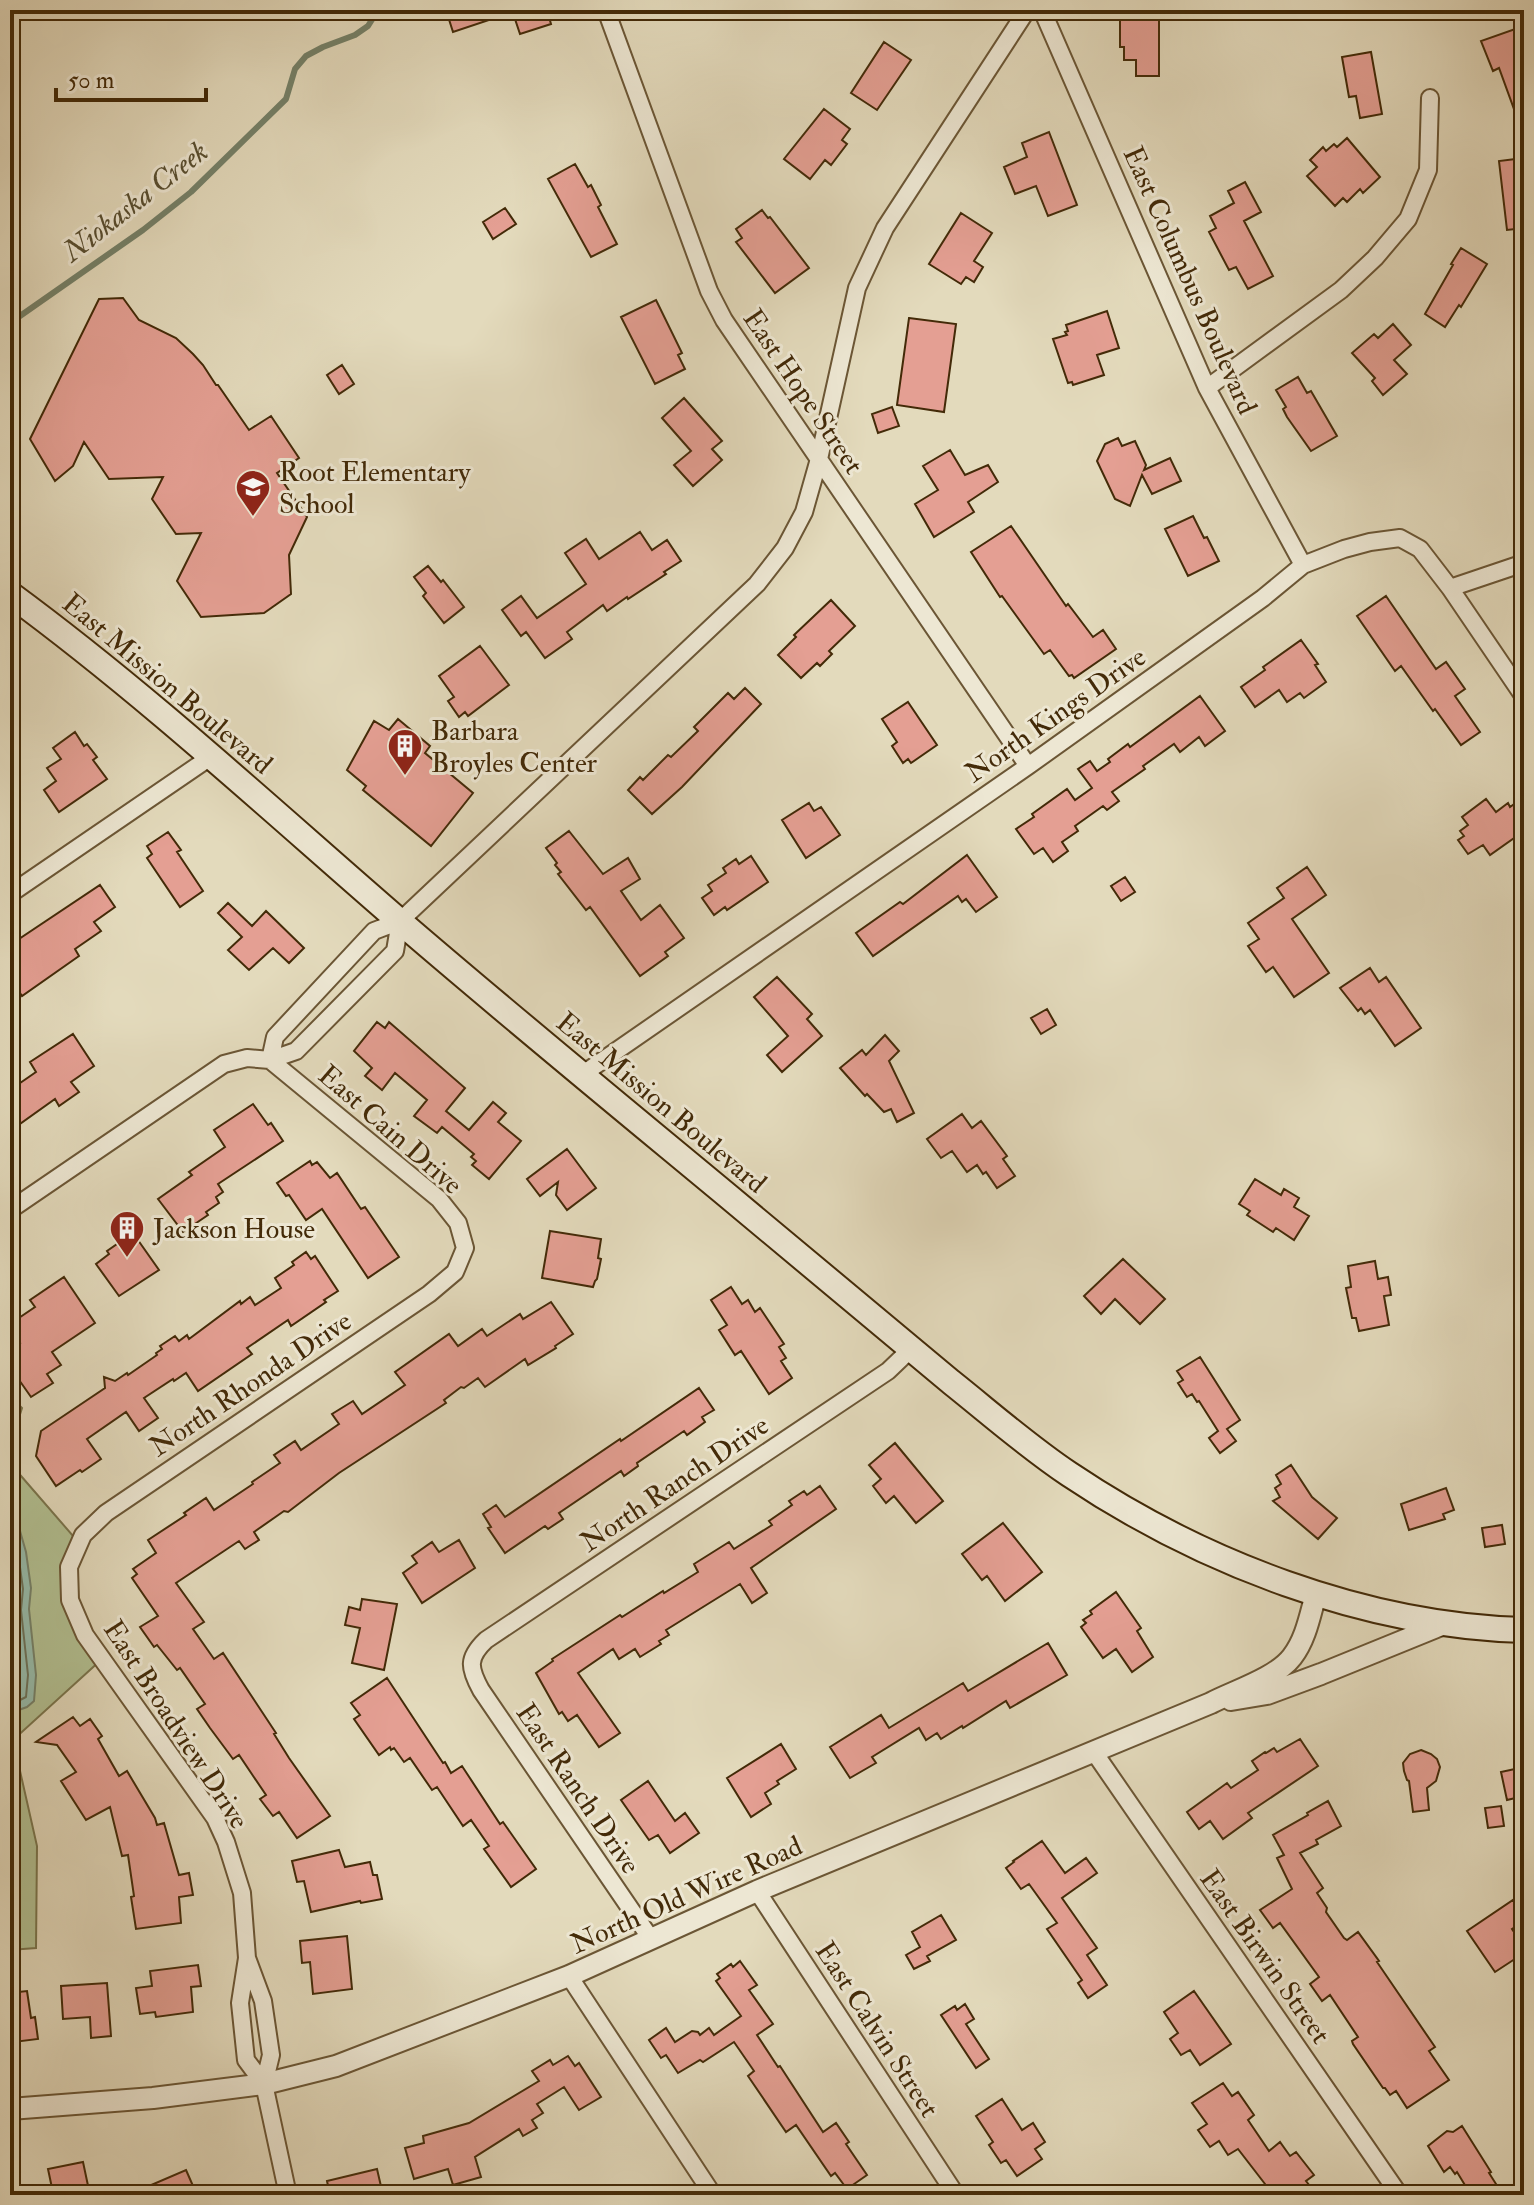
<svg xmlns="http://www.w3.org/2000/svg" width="1534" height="2205" font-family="'IM FELL Double Pica',serif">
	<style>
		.green { fill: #b2c092; stroke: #7a754d; stroke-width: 2 }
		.water { fill: #96bbaa; stroke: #758169; stroke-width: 2 }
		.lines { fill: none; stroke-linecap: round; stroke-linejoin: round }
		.shore { stroke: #6c7259; stroke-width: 2 }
		.stream { stroke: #758169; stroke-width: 6 }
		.building { fill: #e49f93; stroke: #432a08; stroke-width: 2 }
		.minor-casing { stroke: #6b5635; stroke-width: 20 }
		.tertiary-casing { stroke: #6b5635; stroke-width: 24 }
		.secondary-casing { stroke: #432a08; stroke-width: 28 }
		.minor { stroke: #ede7d3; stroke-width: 16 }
		.tertiary { stroke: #ede7d3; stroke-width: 20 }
		.secondary { stroke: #ede7d3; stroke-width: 24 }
		.labels { text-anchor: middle; stroke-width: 6; stroke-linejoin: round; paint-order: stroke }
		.street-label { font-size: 28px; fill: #432a08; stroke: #ede7d3 }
		.poi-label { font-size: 28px; fill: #432a08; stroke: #ede7d3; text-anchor: start }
		.water-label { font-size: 30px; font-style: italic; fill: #584e30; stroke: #ede7d3 }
	</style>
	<rect width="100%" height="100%" fill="#e3dabc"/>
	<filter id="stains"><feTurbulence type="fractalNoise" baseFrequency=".0025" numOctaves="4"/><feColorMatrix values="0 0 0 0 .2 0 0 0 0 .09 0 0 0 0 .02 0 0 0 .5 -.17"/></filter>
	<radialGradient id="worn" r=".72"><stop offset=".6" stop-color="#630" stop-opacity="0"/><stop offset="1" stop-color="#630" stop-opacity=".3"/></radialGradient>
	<!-- green -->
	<path class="green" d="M10,1396l12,12 -9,29 2,32 65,75 -10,56 32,59 -89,81 24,106 -1,102 -26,2z"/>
	<!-- water -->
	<path class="water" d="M10,1496l16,56 5,36 -2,21 7,66 -2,26 -7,6 -17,6z"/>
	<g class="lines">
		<!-- shore -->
		<path class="shore" d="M10,1521l8,32 5,36 -2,21 7,65 -2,22 -16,8
			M10,1568l3,26 -2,17 7,65 -2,14 -6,4"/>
		<!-- stream -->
		<path class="stream" d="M10,323l133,-93 48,-38 95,-93 9,-30 11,-13 17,-9 32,-12 13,-9 10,-16"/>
	</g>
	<!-- building -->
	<path class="building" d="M446,10h63l1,3 -57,19z
		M512,10h35l4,14 -31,10z
		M1123,10h36v66h-23v-16h-12v-13h-4v-29h3z
		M1518,28l6,17v85l-2,1 -23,-63 -6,3 -12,-30z
		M884,42l27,18 -34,50 -26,-17z
		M1371,52l11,62 -22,4 -4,-22 -7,1 -7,-40z
		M824,109l26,20 -8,11 5,4 -16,21 -6,-5 -15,19 -26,-20z
		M1049,132l28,73 -29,11 -12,-30 -21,8 -11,-27 23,-10 -5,-14z
		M1347,138l33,39 -17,16 -3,-4 -13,13 -4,-4 -8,8 -28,-30 10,-9 -7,-7 13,-13 3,4 8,-7 3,3z
		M1524,158v70l-17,2 -8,-69z
		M575,164l13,23 3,-2 10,20 -3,2 19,37 -26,13 -43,-78z
		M1245,182l16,30 -17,9 29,55 -25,13 -12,-22 -7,3 -20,-38 7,-4 -6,-12 24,-13 -6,-12z
		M505,208l11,16 -23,15 -10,-17z
		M762,210l6,8 2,-1 39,51 -34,25 -39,-51 6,-4 -6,-9z
		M961,213l31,20 -18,28 9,6 -9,15 -8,-5 -5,7 -32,-20z
		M1461,248l26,16 -26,43 -2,-2 -14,22 -20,-13 28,-49 -2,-1z
		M123,298l16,22 37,18 17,16 10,11 13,20h2l31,45 22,-14 28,42 -22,15 30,44 -18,38 2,39 -27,19 -63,4 -24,-36 24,-48 -25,1 -24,-35 11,-22 -54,2 -25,-37 -11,24 -18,15 -25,-42 69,-140z
		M656,300l26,53 -4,2 7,14 -30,15 -34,-67z
		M1107,311l12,37 -22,7 7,20 -31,10 -1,-3 -4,1 -15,-44 14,-4 -2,-3 3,-1 -2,-6z
		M909,318l47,6 -12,88 -47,-7z
		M1393,324l18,21 -17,15 13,14 -24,21 -11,-14 3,-3 -23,-25 22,-19 4,4z
		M342,365l12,19 -15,10 -12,-19z
		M1298,377l9,16 4,-2 26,45 -26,15 -24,-34 -4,-8 3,-2 -10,-17z
		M684,398l38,43 -10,8 10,11 -29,26 -19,-21 17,-14 -29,-33z
		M892,407l7,19 -21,7 -6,-19z
		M1118,438l4,8 13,-5 11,24 -2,5 26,-12 11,23 -29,13 -10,-19 -12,31 -15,-7 -18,-38 8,-17z
		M950,450l15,25 23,-10 10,17 -30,20 6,10 -40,25 -19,-33 23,-14 -15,-24z
		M1193,516l11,22 3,-1 12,24 -31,15 -23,-47z
		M1011,526l55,80 2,-2 25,33 10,-7 13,19 -42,29 -2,-3 -3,1 -19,-26 -6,4 -42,-58 -2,1 -29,-45z
		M640,532l12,18 15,-10 14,21 -17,11 2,2 -38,25 -1,-2 -20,14 -4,-6 -36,27 5,7 -27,19 -19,-26 -5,4 -19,-26 19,-14 16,22 49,-34 -21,-31 21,-14 13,20z
		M428,566l13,16 2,-2 21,27 -20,16 -21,-27 3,-3 -12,-16z
		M1386,596l50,73 10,-7 19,27 -10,7 25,36 -19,13 -26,-36 -2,2 -32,-45 -6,5 -38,-55z
		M831,600l24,26 -26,25 3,3 -12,12 -3,-3 -16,15 -23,-23 18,-18 -2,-2z
		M1301,640l17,24 -3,1 11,17 -22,16 -4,-5 -13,9 -8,-12 -24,17 -14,-20 24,-17 -2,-3z
		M480,646l29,39 -41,31 -3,-4 -6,5 -11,-16 6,-4 -15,-21z
		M745,688l16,16 -79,83 -30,27 -24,-24 12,-13 3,3 25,-25 3,2 27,-26 -4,-4 34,-34 6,6z
		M1200,696l25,35 -20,15 -6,-9 -19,15 -6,-8 -31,22 2,3 -33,23 7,9 -12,9 -4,-4 -28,20 3,5 -16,11 6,9 -15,11 -10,-14 -9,6 -18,-25 18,-12 -2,-3 35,-25 8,11 17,-12 -14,-19 12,-8 7,10 13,-9 -2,-3 20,-15 2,3z
		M908,702l29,43 -26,18 -3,-4 -5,4 -11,-17 5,-4 -15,-23z
		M398,719l32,27 -5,7 48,40 -42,53 -68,-56 3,-4 -19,-16 27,-49 15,9z
		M75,732l9,14 3,-2 10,13 -4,3 14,19 -48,33 -15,-22 12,-9 -9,-13 14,-9 -8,-11z
		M1524,797v34l-34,24 -7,-10 -15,9 -10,-14 6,-4 -4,-5 8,-6 -6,-8 24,-18 10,13 12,-9 2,4z
		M809,803l5,8 7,-4 19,28 -34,23 -24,-38z
		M569,831l34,43 25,-16 12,21 -19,12 20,29 19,-15 24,33 -19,14 3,4 -28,20 -50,-69 -4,3 -28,-36 3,-2 -6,-7 2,-2 -11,-15z
		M168,832l13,18 -4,2 26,39 -23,16 -33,-49 5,-4 -5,-8z
		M967,855l30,42 -21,15 -10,-13 -4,3 -4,-6 -85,60 -17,-23 44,-31 3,2z
		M751,856l17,26 -41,28 -2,-3 -11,8 -12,-17 10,-7 -4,-6 18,-12 -3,-5 13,-9 3,5z
		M1307,867l19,28 -34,24 37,54 -35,24 -21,-30 -7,5 -18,-26 11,-7 -11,-16 36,-25 -7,-10z
		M1125,877l10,15 -14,9 -10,-15z
		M100,885l15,22 -21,15 7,9 -26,18 4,7 -57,40 -12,-18v-33z
		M228,903l24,23 14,-15 38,37 -15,15 -16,-15 -24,22 -21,-20 14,-13 -24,-24z
		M1370,968l9,14 7,-5 35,51 -26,18 -25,-36 -5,4 -4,-6 -3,3 -18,-23z
		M777,977l35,37 -5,5 15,17 -40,36 -15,-17 21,-19 -34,-39z
		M1047,1009l9,16 -15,9 -10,-16z
		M377,1022l8,6 4,-6 76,66 -19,23 23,19 24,-28 13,11 -8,9 23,19 -32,38 -17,-14 4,-4 -5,-4 3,-3 -32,-27 -5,6 -23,-17 13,-16 -32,-27 -13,17 -17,-14 7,-8 -18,-17z
		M73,1034l21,32 -23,16 8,10 -20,14 -4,-7 -45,32v-41l26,-18 -6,-10z
		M885,1035l14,16 -10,10 25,52 -17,9 -6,-13 -7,3 -17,-18 -2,2 -25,-28 22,-18 4,5z
		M253,1104l15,21 3,-2 12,18 -65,43 5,8 -7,5 3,6 -13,9 2,3 -25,17 -25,-33 34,-24 -3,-3 36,-25 -11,-17z
		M962,1114l10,14 9,-7 26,35 -4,3 12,17 -18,12 -11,-16 -3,2 -6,-9 -10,7 -15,-21 -11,7 -14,-19z
		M567,1149l29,39 -29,22 -11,-15 2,-13 -18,14 -13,-17z
		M310,1161l2,4 5,-3 13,16 7,-5 24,36 4,-2 34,50 -31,21 -46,-69 -16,11 -17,-25 -3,1 -9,-13z
		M1255,1179l26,16 3,-6 15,9 -5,9 15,9 -15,24 -18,-12 -3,4 -26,-17 3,-4 -11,-7z
		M550,1231l51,8 -3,19 3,1 -4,20 -2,2 -2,6 -51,-9z
		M133,1233l26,37 -40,26 -23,-32 13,-10 -2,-3z
		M306,1252l5,7 4,-3 23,35 -14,9 2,2 -35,24 -3,-6 -41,28 5,6 -54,37 -12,-18 -12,8 -1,-2 -29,19 14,20 -19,13 -13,-19 -39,27 14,20 -19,13 -2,-2 -24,16 -20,-30 5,-25 64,-43 -1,-11 11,4 12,-8 1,2 29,-20 -1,-2 6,-4 -2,-3 15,-10 4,5 8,-6 2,4 51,-38 1,3 9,-7 5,8 26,-17 -6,-10 19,-13 -2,-3z
		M1123,1259l42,40 -25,25 -25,-25 -14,15 -17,-18z
		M1375,1261l3,18 10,-2 3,18 -7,1 5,29 -30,6 -3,-13h-4l-6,-30 5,-1 -3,-21z
		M64,1277l31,46 -43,29 9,13 -14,9 6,9 -22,14 -21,-30v-18l10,-6 -10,-15v-4l25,-17 -5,-7z
		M731,1287l11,17 6,-4 7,12 5,-4 24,36 -5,3 7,11 -5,3 11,17 -23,16 -28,-43 -6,4 -16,-25 8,-5 -16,-25z
		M551,1302l22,32 -18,12 1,2 -28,17 -3,-6 -40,28 -7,-9 -14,10 -3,-1 -17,13 2,3 -107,70 -51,39 -4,-1 -30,21 5,8 -14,9 -6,-8 -63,42 28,39 -11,7 21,30 9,-6 53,80 -2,1 15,24 41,58 -33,22 -18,-26 -6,4 -13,-17 6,-4 -27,-40 -6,4 -23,-31 -13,-19 8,-5 -25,-36 -3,2 -20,-25 -3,2 -14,-20 18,-11 -26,-38 5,-4 -4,-5 23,-16 -8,-13 38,-25 -2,-2 22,-15 8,12 39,-26 -1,-2 28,-19 -6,-8 21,-14 6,9 38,-26 -7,-10 21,-13 9,13 43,-29 -10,-13 54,-38 9,12 24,-17 5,7 33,-22 3,5z
		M1200,1357l40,63 -13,9 9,12 -16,12 -11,-15 9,-7 -19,-30 -2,1 -5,-8 -5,3 -9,-14 5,-3 -6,-9z
		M699,1388l15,22 -12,7 3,5 -18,13 -3,-4 -47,32 1,3 -14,10 -3,-5 -62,42 4,6 -15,10 -3,-3 -40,27 -17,-25 3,-1 -8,-13 13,-9 9,12 115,-78 1,2z
		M895,1443l48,58 -27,22 -22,-27 -8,7 -13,-17 8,-7 -12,-14z
		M1291,1465l21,32 25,21 -19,21 -45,-38 7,-4 -5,-9 6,-4 -5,-9z
		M820,1486l16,23 -85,59 16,25 -15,10 -12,-19 -74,46 3,5 -10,6 2,3 -21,13 -5,-8 -16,10 -6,-10 -35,24 42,60 -21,14 -22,-32 -9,6 -6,-9 -3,2 -23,-41 17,-12 -1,-2 68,-44 2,2 41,-26 1,2 34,-21 -4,-8 35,-22 5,7 38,-24 -3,-4 23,-16 -3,-4 15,-10 3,4z
		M1446,1488l8,22 -11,4 2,5 -36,11 -8,-26z
		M1003,1523l39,49 -37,29 -18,-25 -5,4 -20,-26z
		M1502,1525l3,19 -20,3 -3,-19z
		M459,1540l16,28 -53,35 -19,-30 14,-10 -5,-7 20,-14 7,10z
		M1116,1592l25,36 -4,3 16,26 -21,15 -16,-23 -13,9 -22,-31 5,-4 -3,-3 9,-6 -2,-3z
		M362,1599l35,5 -13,66 -32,-7 8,-35 -15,-3 4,-18 11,3z
		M1048,1643l19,32 -57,33 -4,-7 -43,27 -1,-2 -21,13 -4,-6 -11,7 -7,-12 -47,29 4,6 -26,15 -20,-31 51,-32 8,13 74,-45 5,8z
		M387,1678l56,85 2,-1 6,11 11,-7 38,58 3,-2 33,47 -25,18 -27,-38 5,-3 -18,-26 -8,6 -26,-39 -5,3 -22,-32 -6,4 -10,-14 -3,2 -1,-3 -11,8 -25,-36 6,-4 -9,-12z
		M73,1717l7,9 10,-7 12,17 -4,3 21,37 8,-5 28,47 2,7 7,-2 15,52 10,-2 4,22 -14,2 2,26 -45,6 -5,-32 3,-1 -6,-41 -6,1 -12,-49 -24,13 -25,-39 15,-9 -19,-27 -21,-3z
		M1300,1739l18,27 -70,47 4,5 -29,21 -13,-18 -11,8 -12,-17 40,-29 4,5 27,-18 -6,-9 13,-9 1,1 8,-5 3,4z
		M781,1744l15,25 -19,12 2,3 -14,9 6,11 -20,13 -24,-39z
		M1421,1750l10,4 6,5 3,8 -4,14 -9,7 2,22 -16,2 -4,-31 -2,-1 -3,-9 -1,-8 7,-9z
		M1524,1767v29l-17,4 -6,-28z
		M648,1781l27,40 10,-8 14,20 -29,20 -12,-18 -9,5 -28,-40z
		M1328,1801l13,25 -25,14 2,4 -18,9 23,35 -6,5 10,15 -1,4 18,26 3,2 11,-8 21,29 -2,1 58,85 -6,4 20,29 -42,28 -11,-17 -6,4 -5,-7h-2l-30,-44 -1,-3 6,-4 -28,-42 -8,6 -12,-17 9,-7 -39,-54 -7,5 -13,-18 32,-21 -15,-31 7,-3 -11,-20 35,-20 -1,-2z
		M1501,1806l3,20 -16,2 -3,-20z
		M1042,1841l23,32 21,-15 11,15 -35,25 35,50 -10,7 20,30 -19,13 -10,-15 4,-3 -35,-51 10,-6 -28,-39 -8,5 -15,-21 8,-6 -1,-1z
		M339,1850l6,17 25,-5 3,13h4l5,24 -21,4 -1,-2 -49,11 -7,-31 -7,1 -5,-21z
		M1513,1900l11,17v4l-12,8 12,18v6l-29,19 -28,-41z
		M941,1915l15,25 -29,16 3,5 -16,8 -8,-14 14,-8 -8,-15z
		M347,1936l5,53 -39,5 -3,-32 -8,1 -2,-22z
		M740,1961l17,24 -8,5 24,34 -16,11 21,32 2,-1 43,66 13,-9 13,19 -3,2 21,31 -20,14 -12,-16 -4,3 -35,-51 -10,7 -38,-56 6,-5 -20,-29 -31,20 -3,-2 -22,13 -12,-18 -5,3 -12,-18 17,-12 9,14 17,-11 6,1 2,3 9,-7 5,7 27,-19 -25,-35 4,-3 -3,-4 14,-10 2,3z
		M198,1965l3,21 -10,1 2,25 -37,5 -1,-5 -15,2 -4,-26 16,-2 -2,-15z
		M107,1983l4,53 -20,2 -1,-21 -27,2 -2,-33z
		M27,1991l4,27 4,-1 3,22 -24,3 -1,-9h-3v-40z
		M1194,1991l37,53 -31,21 -10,-15 -9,5 -11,-16 8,-6 -14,-21z
		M965,2004l9,15 -8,5 23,35 -13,9 -35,-53 14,-9 2,4z
		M568,2056l7,10 4,-3 22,34 -22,13 -15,-23 -27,17 6,9 -11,7 5,8 -14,8 -4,-7 -44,28 6,20 -28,8 -5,-16 -34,10 -9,-31 19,-5 -1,-7 46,-13 70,-42 -7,-10 18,-11 3,5z
		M1223,2083l9,13 6,-4 16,23 -6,5 21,31 11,-9 10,14 6,-4 18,23 -8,6 11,14h-67l15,-11 -27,-35 -10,6 -9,-14 -9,6 -12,-17 9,-6 -15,-21z
		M1002,2099l20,31 11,-7 12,19 -10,7 7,10 -25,17 -11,-16 -5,3 -12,-18 4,-3 -17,-26z
		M1462,2126l29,46 -2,1 14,22h-32l-14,-23 -2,2 -5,-7 -6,5 -16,-26 19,-15 6,1z
		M83,2162l7,33h-26l-2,-9 -10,2 -4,-19z
		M377,2169l6,26h-53l-3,-14z
		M186,2170l11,25h-69z"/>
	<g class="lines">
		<!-- minor casing -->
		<g class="minor-casing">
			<path id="minor" d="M606,10l103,281 15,29 304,446
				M1042,10l165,378 96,177
				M1207,388l134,-98 34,-32 33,-39 20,-49 2,-72
				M1450,588l74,-25
				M10,894l202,-138
				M270,1060l5,-23 99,-106 26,-10 357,-337 28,-36 19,-36 15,-53 38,-171 28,-60 142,-218
				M583,1074l445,-308 235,-168 40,-33 41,-16 26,-7 30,-4 20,11 30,39 74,109
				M10,1210l214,-146 23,-6 23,2 26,-9 99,-100 5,-30
				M1094,1752l302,438 -7,5
				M757,1891l199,304
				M651,1939l-170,-249c-12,-22 -14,-32 5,-50l402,-269 23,-22
				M247,1958l-5,-65 -16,-51 -11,-24 -130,-183 -15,-35 -1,-33 14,-32 23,-22 323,-219 26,-22 10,-24 -7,-25 -19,-24 -169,-139
				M569,1976l144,219
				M264,2084l7,-29 -8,-54 -16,-43 -7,45 6,57 18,24 24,111"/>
		</g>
		<!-- tertiary casing -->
		<g class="tertiary-casing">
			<path id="tertiary" d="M1231,1700l36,-6 54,-20 123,-50
				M10,2109l143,-11 111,-14 72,-18 233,-90 188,-85 454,-188c23,-12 65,-25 81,-46 14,-18 18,-42 24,-63"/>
		</g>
		<!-- secondary casing -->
		<g class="secondary-casing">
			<path id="secondary" d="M10,594c136,100 260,215 387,325 109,94 220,185 331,277 74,62 148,124 223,186 39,31 76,64 118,92 131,88 296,152 455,156"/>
		</g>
		<!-- minor -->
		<use href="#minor" class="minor"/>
		<!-- tertiary -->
		<use href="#tertiary" class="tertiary"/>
		<!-- secondary -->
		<use href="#secondary" class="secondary"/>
	</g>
	<!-- icons -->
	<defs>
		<g id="school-pin" transform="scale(1.8)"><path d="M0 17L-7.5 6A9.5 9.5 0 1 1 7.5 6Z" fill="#8f2418" stroke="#ede7d3"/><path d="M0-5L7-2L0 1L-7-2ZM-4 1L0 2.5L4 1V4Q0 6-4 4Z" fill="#fff"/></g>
		<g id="building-pin" transform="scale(1.8)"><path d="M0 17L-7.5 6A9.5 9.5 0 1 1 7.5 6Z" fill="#8f2418" stroke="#ede7d3"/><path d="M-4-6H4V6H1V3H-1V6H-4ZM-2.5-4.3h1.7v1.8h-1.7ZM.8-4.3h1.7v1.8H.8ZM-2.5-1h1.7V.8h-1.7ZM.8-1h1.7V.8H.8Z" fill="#fff"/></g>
	</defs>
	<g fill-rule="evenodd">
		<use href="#school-pin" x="253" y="487"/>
		<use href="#building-pin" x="405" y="746"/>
		<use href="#building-pin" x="127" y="1228"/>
	</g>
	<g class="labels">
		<!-- street labels -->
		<g class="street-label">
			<text transform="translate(1191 280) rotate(66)" y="10">East Columbus Boulevard</text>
			<text transform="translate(804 391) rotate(56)" y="10">East Hope Street</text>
			<text transform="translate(168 683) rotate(40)" y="10">East Mission Boulevard</text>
			<text transform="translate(1055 714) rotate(-35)" y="10">North Kings Drive</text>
			<text transform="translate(662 1102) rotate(40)" y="10">East Mission Boulevard</text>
			<text transform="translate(391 1129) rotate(41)" y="10">East Cain Drive</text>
			<text transform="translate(250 1383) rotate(-34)" y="10">North Rhonda Drive</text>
			<text transform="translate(674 1483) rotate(-34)" y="10">North Ranch Drive</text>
			<text transform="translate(177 1724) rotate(57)" y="10">East Broadview Drive</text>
			<text transform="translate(579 1788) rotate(56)" y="10">East Ranch Drive</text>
			<text transform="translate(686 1894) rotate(-24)" y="10">North Old Wire Road</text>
			<text transform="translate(1266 1956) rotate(55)" y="10">East Birwin Street</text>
			<text transform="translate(878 2029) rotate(57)" y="10">East Calvin Street</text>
		</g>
		<!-- poi labels -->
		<g class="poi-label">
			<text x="279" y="481">Root Elementary<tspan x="279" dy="32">School</tspan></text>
			<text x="431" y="740">Barbara<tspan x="431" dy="32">Broyles Center</tspan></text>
			<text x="153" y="1238">Jackson House</text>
		</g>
		<!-- water labels -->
		<g class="water-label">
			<text transform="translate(135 201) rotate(-38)" y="10">Niokaska Creek</text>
		</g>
	</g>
	<!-- margin -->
	<rect width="1534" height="2205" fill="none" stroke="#e3dabc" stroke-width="40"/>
	<rect x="12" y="12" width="1510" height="2181" fill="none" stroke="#432a08" stroke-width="4"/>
	<rect x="20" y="20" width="1494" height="2165" fill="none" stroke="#432a08" stroke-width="2"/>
	<!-- scale -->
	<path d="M56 88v12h150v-12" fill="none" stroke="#432a08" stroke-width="4"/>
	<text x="68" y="88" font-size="24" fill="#432a08" stroke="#ede7d3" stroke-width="6" paint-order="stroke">50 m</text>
	<rect width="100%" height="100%" filter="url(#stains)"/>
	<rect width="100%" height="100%" fill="url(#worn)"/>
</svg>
